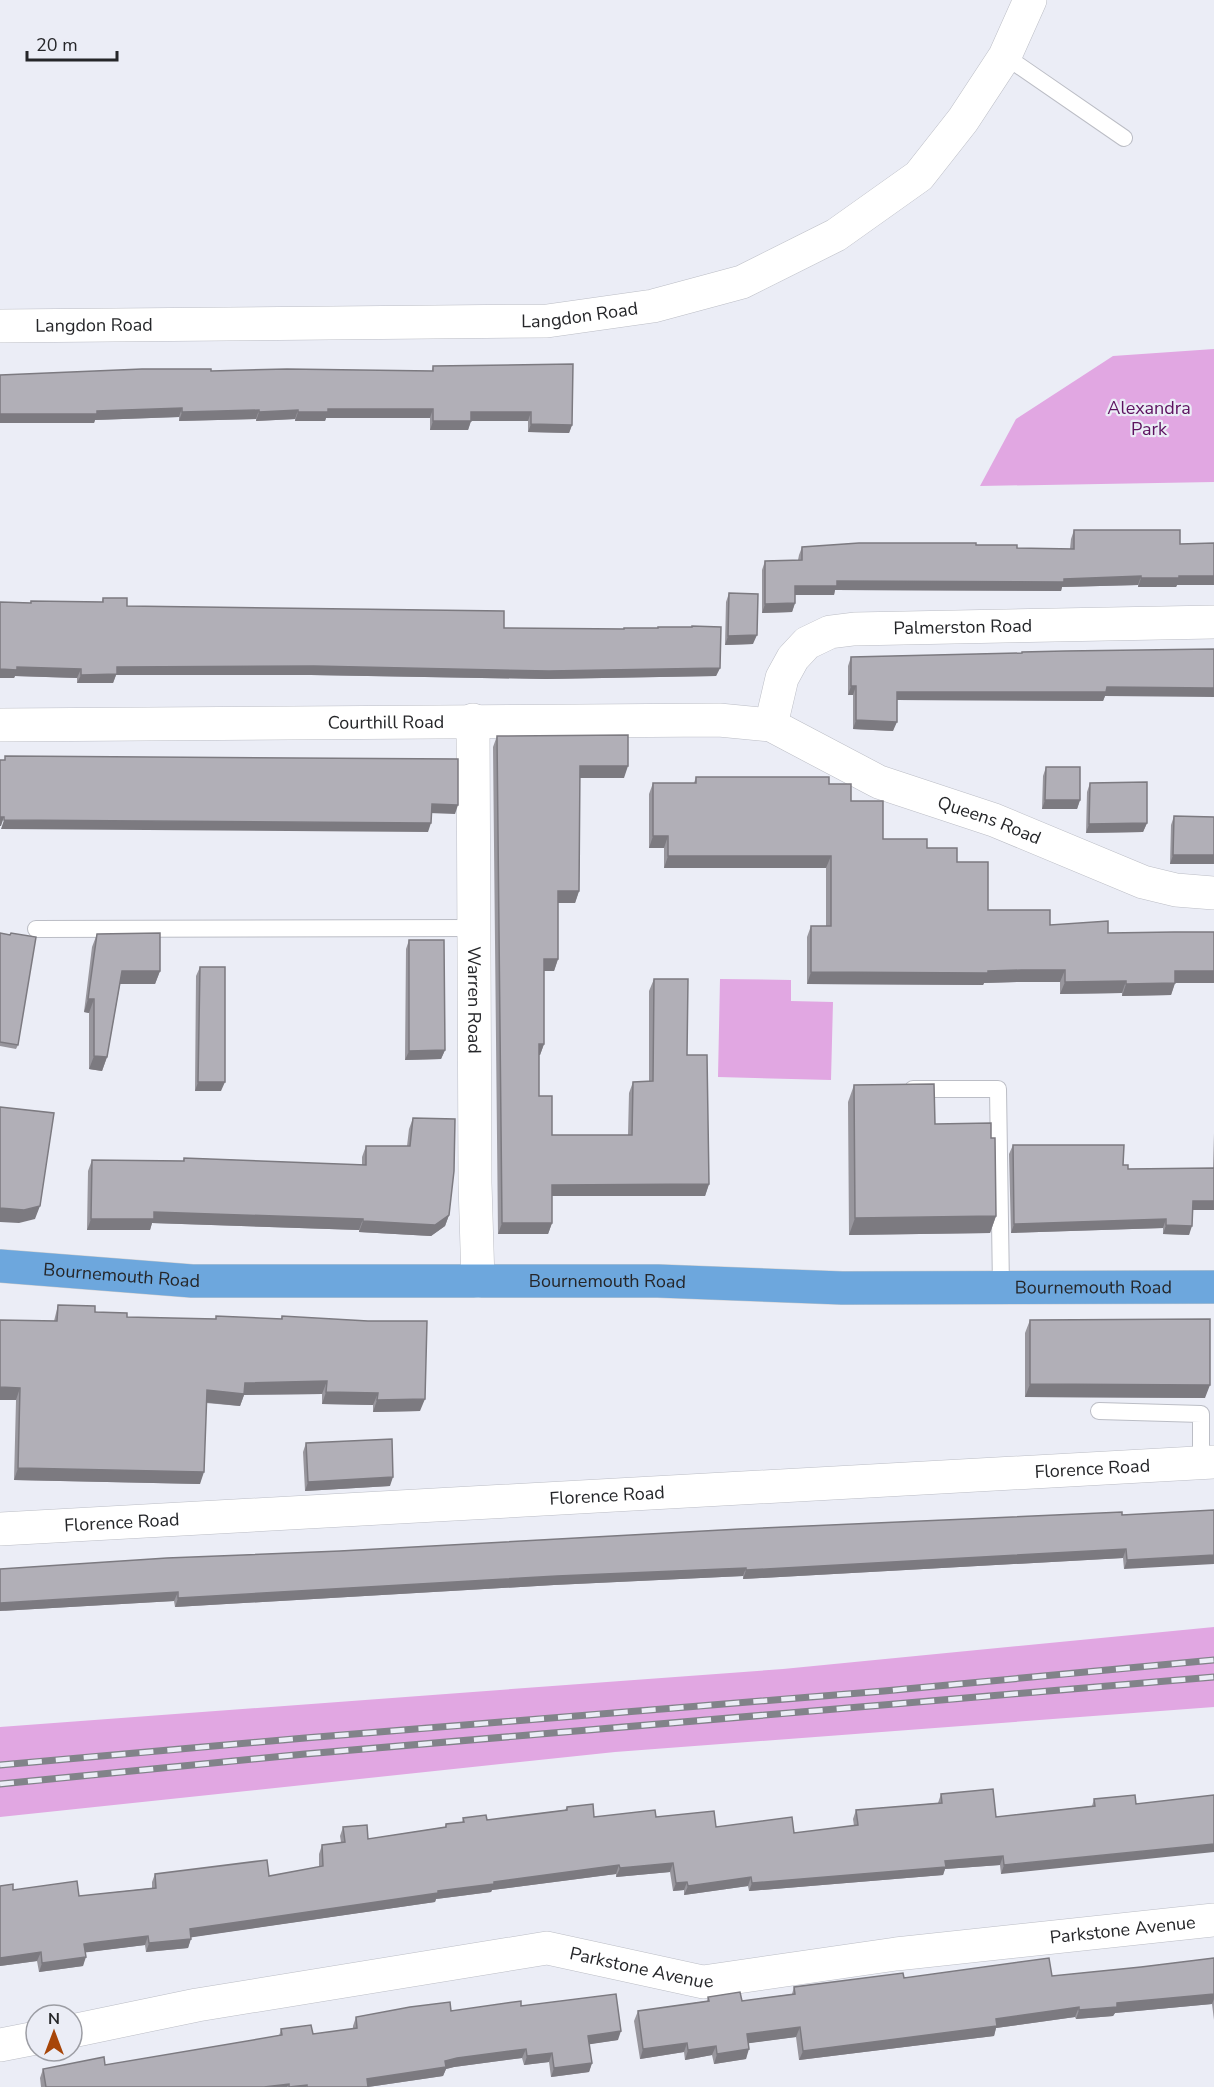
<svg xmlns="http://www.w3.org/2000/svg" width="1214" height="2087" font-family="'Nunito Sans',sans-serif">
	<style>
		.green { fill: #e1a7e2 }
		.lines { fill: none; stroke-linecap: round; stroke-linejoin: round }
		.lane-casing { stroke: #bbbdc5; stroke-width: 18 }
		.street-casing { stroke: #bbbdc5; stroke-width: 34 }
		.highway-casing { stroke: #cbcbcc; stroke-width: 34 }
		.lane { stroke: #fff; stroke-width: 16 }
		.street { stroke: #fff; stroke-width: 33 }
		.highway { stroke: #6da7dd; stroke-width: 33 }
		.rail-casing { stroke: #818389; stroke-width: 7 }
		.rail { stroke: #ebedf6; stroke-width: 4.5; stroke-dasharray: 14; stroke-linecap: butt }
		.wall { fill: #98969d }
		.shaded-wall { fill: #7c7a80 }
		.building { fill: #b1afb7; stroke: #7c7a80; stroke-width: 1.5 }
		.labels { text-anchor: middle; stroke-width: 4.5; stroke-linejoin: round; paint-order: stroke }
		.street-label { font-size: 18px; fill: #252629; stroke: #ebedf6 }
		.park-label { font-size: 18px; fill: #5c125f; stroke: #ebedf6 }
	</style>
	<rect width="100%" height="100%" fill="#ebedf6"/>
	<!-- green -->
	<path class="green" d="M1214,349v133l-234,4 36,-67 97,-63z
		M720,979l71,1v21l42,1 -2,78 -113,-3z
		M1214,1627v80l-599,45 -615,65v-90l783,-58z"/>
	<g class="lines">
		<!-- lane casing -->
		<g class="lane-casing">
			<path id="lane" d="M1005,56l119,82
				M36,929l438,-1
				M913,1089h85l3,198
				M1099,1411l102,3v49"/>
		</g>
		<!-- street casing -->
		<g class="street-casing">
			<g id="street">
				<path id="s1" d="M0,326l547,-5 106,-15 89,-24 94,-47 83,-59 44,-56 42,-64 25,-56"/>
				<path id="s2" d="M473,720l2,463 3,98"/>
				<path id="s3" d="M0,725l719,-5 52,5 108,57 115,38 149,62 33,8 38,3"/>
				<path id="s4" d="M771,725l11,-47 11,-20 14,-15 23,-11 24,-3 360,-7"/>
				<path id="s5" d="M0,1529l1214,-67"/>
				<path id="s6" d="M72,2031l125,-26 350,-57 156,34 193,-28 318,-34"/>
				<path d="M0,2045l36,-7"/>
			</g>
		</g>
		<!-- highway casing -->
		<g class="highway-casing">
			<g id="highway">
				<path id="s7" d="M0,1266l192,15h466l184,7 372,-1"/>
			</g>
		</g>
		<!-- lane -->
		<use href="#lane" class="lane"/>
		<!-- street -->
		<use href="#street" class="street"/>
		<!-- highway -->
		<use href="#highway" class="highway"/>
		<!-- rail casing -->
		<g class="rail-casing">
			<path id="rail" d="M0,1765l305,-27 579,-47 330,-31
				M0,1784l305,-30 909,-77"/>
		</g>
		<!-- rail -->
		<use href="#rail" class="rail"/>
	</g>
	<!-- wall -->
	<path class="wall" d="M433,366l139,59 -3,8 -41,-1v-11h-57l-3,9h-38v-12h-104l-1,3h-30v-2l-39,2v-2l-77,2v-4l-84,3 -1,3h-94l211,-52h221z
		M1074,530l106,14 34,-1v42h-37l-1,2h-38v-2l-76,2 -1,4 -226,-1 -1,5h-39v8l-3,9 -30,1v-43l3,-9 33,-1 1,-5 3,-8 174,-2 41,3 53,1 1,-10z
		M729,593l24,51 -28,1 1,-43z
		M103,598l24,8 377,22 216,40 -4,8 -170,3 -235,-4h-195l-3,8h-36v-5l-62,-2 -1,2h-14v-76l30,1 1,-2 71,1z
		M1022,652l83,44 -2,5 -206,-1 -4,31 -40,-2v-34h-5v-29l3,-9 171,-4z
		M497,736l127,42h-44l-1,113 -4,12h-17v56l-4,12h-10v73l-4,11h-1v41l13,39h76l1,-42 4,-11 16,-1v-90l5,-12 33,76 22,129 -4,12h-153v27l-4,11h-50l-5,-487z
		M1046,767l34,33 -3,9h-35l1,-33z
		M696,777l133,7 22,17 32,38 44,9 30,14 31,48 62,15 58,8 67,50 -4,12 -49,1v-3l-62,1v-12h-43l-33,1 -1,2 -176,-1v-47l4,-11h15v-58h-162v-20h-15v-54l4,-11h41z
		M1090,783l57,40 -4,9 -57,1 1,-41z
		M1174,816l40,1v47h-44l1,-39z
		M0,933l10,2 8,110 -2,4 -16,-3z
		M97,934l63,37 -5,13h-35l-13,73 -5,14 -13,-2v-56l-5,-1 8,-65z
		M409,940l36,110 -4,9 -36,1 1,-111z
		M200,967l21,124h-26l1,-115z
		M854,1085l81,39 56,14 5,78 -6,17 -141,2 -1,-133z
		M413,1118l36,97 -4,11 -14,10 -72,-4v-2l-207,-7 -2,7h-63l1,-59 4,-11 91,1 1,-3 178,7v-8l4,-11h41l2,-17z
		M1214,1133v77h-21l-4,25 -26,-1v-6l-152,5 -2,-79 4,-9 110,20 5,4 85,-1z
		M58,1305l69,12 89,2v-3l65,3 1,-3 138,95 -47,1v-7l-51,-1v-10l-78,1 -4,11 -34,-3 -6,81 -186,-4 2,-80 -16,-1 54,-78z
		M1030,1320l175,78 -180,-1v-64z
		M306,1443l84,43 -85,5 -2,-39z
		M1214,1510l-90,59 -1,-11 -361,20 -19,1v-3l-189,9 -379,22 -1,-6 -174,10 340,-60 782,-36z
		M941,1794l55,23 96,-11 2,-7 41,-4 -134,79 -1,-9 -55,4 -2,6 -194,16 -1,-5 -64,9v-5l-11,1 -3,-19 -54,5v-3l-124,16 -1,2 -55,7 -1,3 -244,35 -3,11 -42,4 -1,-7 -58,7h-2l-2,14 -44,6 -2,-11 -37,5v-80l13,4 66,6 73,-8v-6l3,-8 114,2 50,-9v-13l3,-9 19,-3 -1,-6 3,-9 25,12 77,-12 1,-3 16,-1 1,-5 24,2 78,-10 2,-3 27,10h62l60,10 78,6 60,-7 -1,-7 3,-9 82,-7z
		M1214,1958v62l-2,-16 -97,9 -2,3 -37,3 -1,-2 -79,11 -2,8 -195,24 -3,-23 -48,6 -2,16 -32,5 -2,-9 -27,5 -1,-8 -44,7 -6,-38 4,-10 69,-10 1,-4 34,4 50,-7 2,-7 110,-9 148,-2 89,-9z
		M521,2006l97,34 -29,4 3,19 -3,9 -38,5 -2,-15 -25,3 -2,-7 -68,9 -8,2 -3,7 -75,11h-327l-1,-9 3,-9 62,-4 174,-29 2,-7 32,5 40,-5v-3l3,-9z"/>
	<!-- shaded-wall -->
	<path class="shaded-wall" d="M182,408l-3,9 -84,3 -1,3h-94v-9z
		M328,409h105l-3,9h-104l-1,3h-30l3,-9z
		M259,410l-3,9 -77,2 3,-9z
		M298,410l-3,9 -39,2 3,-9z
		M471,412h60l-3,9h-60z
		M433,421h38l-3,9h-38z
		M531,424l41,1 -3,8 -41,-1z
		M1141,576l-3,9 -76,2 -1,4 -226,-1 -1,5h-42l3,-9 42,-5 227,-2z
		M1179,576h35v9h-37l-1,2h-38l3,-9z
		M795,603l-3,9 -30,1 3,-9z
		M757,635l-4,9 -28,1 3,-9z
		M314,666l406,2 -4,8 -170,3 -235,-4h-195l-3,8h-36l4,-8 36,-8z
		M17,667l64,2 -4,9 -62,-2 -1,2h-14v-9z
		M851,686h5l-3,9h-5z
		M1107,687l107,1v9l-109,-1 -2,5 -209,-1 3,-8z
		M856,720l41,2 -4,9 -40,-2z
		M580,766h48l-4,12h-48z
		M1045,800h35l-3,9h-35z
		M432,804l26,1 -3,9 -26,-1z
		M0,817h4l-3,9h-1z
		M4,820l427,3 -3,9 -427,-3z
		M1147,823l-4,9 -57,1 3,-9z
		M653,836h15l-4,12h-15z
		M1173,855h41v9h-44z
		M668,856h163l-5,12h-162z
		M558,891h21l-4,12h-21z
		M544,959h14l-4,12h-14z
		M1021,970h44l-5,12h-43l-33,1 -1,2 -176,-1 4,-12 177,-1z
		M122,971h38l-5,13h-38z
		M1175,971h39v12h-39l-4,12 -49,1 4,-12z
		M1126,981l-4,12 -62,1 5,-12z
		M88,999h6l-5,14 -5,-1z
		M539,1044h5l-4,11h-5z
		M445,1050l-4,9 -36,1 4,-9z
		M94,1056l13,1 -5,14 -13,-2z
		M198,1082h27l-4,9h-26z
		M709,1184l-4,12h-157l4,-11z
		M1193,1201h21v9h-24z
		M40,1206l-5,13 -16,4 -19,-1v-14z
		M154,1212l209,7 -4,11 -207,-7 -2,7h-63l4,-11z
		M449,1215l-4,11 -14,10 -72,-4 4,-11z
		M996,1216l-6,17 -141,2 6,-17z
		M1166,1219l-3,9 -152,5 3,-9z
		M502,1223h50l-4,11h-50z
		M1166,1225l26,1 -3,9 -26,-1z
		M327,1381l-5,13 -78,1 -4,11 -38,-4 5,-12 38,-7z
		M1030,1384l180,1 -5,13 -180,-1z
		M0,1387l20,1 -4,12h-16z
		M326,1392l52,1 -5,12 -51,-1z
		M425,1399l-5,12 -47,1 4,-12z
		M18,1468l186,4 -4,12 -186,-4z
		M393,1477l-3,9 -85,5 3,-9z
		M1126,1549l-3,9 -380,21 3,-9z
		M1214,1555v9l-90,5 3,-9z
		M746,1568l-3,8 -189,9 -379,22 3,-9 379,-22z
		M178,1592l-4,9 -174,10v-8z
		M1214,1844v8l-213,22 3,-9z
		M1003,1856l-3,9 -55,4 -2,6 -194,16 3,-8 193,-22z
		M673,1863l-3,9 -54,5 4,-9z
		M619,1865l-3,9 -124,16 -1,2 -55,7 -1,3 -248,36 3,-9 304,-47z
		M751,1877l-3,9 -64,9 4,-9z
		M687,1882l-3,8 -11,1 3,-8z
		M148,1936l-3,9 -64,8 3,-9z
		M191,1939l-3,9 -42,4 3,-9z
		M41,1952l-4,9 -37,5v-8z
		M86,1957l-3,9 -44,6 3,-9z
		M1214,1994v5l-2,5 -97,9 -2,3 -37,3 3,-9 38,-7z
		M1079,2007l-4,10 -79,11 -2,8 -195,24 4,-9 193,-32z
		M800,2027l-4,10 -53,7 4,-10z
		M621,2031l-3,9 -33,5 3,-9z
		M687,2043l-3,9 -44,7 3,-10z
		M716,2046l-4,9 -27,5 3,-10z
		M526,2049l-4,9 -68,9 -8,2 -3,7 -75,11 -1,-8 90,-21z
		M749,2049l-3,10 -32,5 3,-10z
		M552,2053l-3,9 -25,3 3,-9z
		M592,2063l-3,9 -38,5 3,-9z
		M289,2084l-2,3h-23z
		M307,2085l-1,2h-16z"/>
	<!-- building -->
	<path class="building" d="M573,364l-1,61 -41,-1v-12h-60v9h-38v-12h-105v3h-30v-2l-39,2v-2l-77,2v-4l-85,3v3h-97v-39l142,-6h69v2l76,-2 146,2v-5z
		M1074,530h106v14l34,-1v33h-35v2h-38v-2l-77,3v3l-227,-1v5h-42v17l-30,1v-43l37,-1v-13l57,-4h117v2h41v3l57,1z
		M729,593l29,1 -1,41 -29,1z
		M103,598h24v8l377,5v17l120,1v-1h34v-1h34v-1l29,1 -1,41 -171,3 -235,-5 -197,1v7l-36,1v-6l-64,-2v3l-17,-1v-67l31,1v-2l72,1z
		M1214,649v39l-107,-1 -1,5h-209v30l-41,-2v-34h-5v-29l171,-4v-1l43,-1z
		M628,735v31h-48l-1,125h-21v68h-14v85h-5v52h13v39h80l1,-53 20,-1 1,-102h34l-1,76h20l2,129 -157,1v38h-50l-5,-487z
		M5,756l453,3v46l-26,-1 -1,19 -427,-3v-3h-4v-57h5z
		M1046,767h34v33h-35z
		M696,777h133v7h22v17h32v38h44v9h30v14h31v48h62v15l58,-4v12l66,-1h40v39h-39v12l-49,1v-3l-61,1v-12h-44l-33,1v2l-177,-1v-46h20v-70h-163v-20h-15v-53h43z
		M1147,782v41l-58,1 1,-41z
		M1174,816l40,1v38h-41z
		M0,933l10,2 1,-2 25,4 -18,108 -18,-3z
		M160,933v38h-38l-15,86 -13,-1v-57h-6l9,-65z
		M409,940h35l1,110 -36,1z
		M200,967h25v115h-27z
		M934,1084l1,40 56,-1v15h4l1,78 -141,2 -1,-133z
		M0,1107l54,6 -14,93 -16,4 -24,-2z
		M413,1118l42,1 -1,52 -5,44 -14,10 -72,-4v-2l-209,-7v7h-63l1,-59 92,1v-3l182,7v-19h44z
		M1013,1145h111l-1,20h5v4l86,-1v33h-21l-1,25 -26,-1v-6l-152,5z
		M58,1305l37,1v6l32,1v4l89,2v-3l66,3v-3l86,5h59l-2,78 -48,1 1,-7 -52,-1 1,-11 -82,2 -1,11 -37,-4 -3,82 -186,-4 2,-80 -20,-1v-67l57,1z
		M1210,1319v66l-180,-1v-64z
		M392,1439l1,38 -85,5 -2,-39z
		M1214,1510v45l-87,5 -1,-11 -360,20 -20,1v-2l-189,8 -379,22v-6l-178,11v-34l167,-11 173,-7 400,-22 382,-17v3z
		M993,1789l3,28 99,-11 -1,-7 41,-4 1,9 78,-9v49l-210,21 -1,-9 -58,5 1,6 -194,16 -1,-6 -63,9 -1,-4 -11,1 -3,-20 -53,5 -1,-3 -125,17v2l-56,7v2l-248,36 1,10 -42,4 -1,-7 -58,7 -6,1 2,13 -44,6 -1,-11 -41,6v-72l13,-2v6l64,-9 2,15 77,-8 -1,-14 112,-14 2,16 54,-10 -1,-21 23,-3 -2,-15 24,-2 1,14 78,-12v-3l18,-2 -1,-4 23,-3 1,5 80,-10v-3l26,-3 1,13 61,-7 1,7 58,-6 2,16 76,-10 2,16 64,-8 -2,-15 86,-7 -1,-9z
		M1049,1958l3,18 89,-9 73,-9v36l-97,9v4l-38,3v-3l-83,12 1,7 -194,25 -3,-24 -53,7 2,15 -32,5 -1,-8 -28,4 -1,-7 -44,6 -5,-38 71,-10 -1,-4 32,-5 2,9 53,-7 -1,-7 109,-14 1,5z
		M616,1994l5,37 -33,5 4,27 -38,5 -2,-15 -25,3 -1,-7 -69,9 -12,3 1,6 -79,12 1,8h-61v-2l-18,2v-3l-25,3h-218l-3,-18 61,-12 1,8 177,-30 -1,-6 30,-4 2,9 44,-6 -1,-11 54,-10 40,-5 1,9 70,-10v5z"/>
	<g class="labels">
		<!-- street labels -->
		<g class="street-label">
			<text dy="6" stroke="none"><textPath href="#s1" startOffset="580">Langdon Road</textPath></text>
			<text dy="6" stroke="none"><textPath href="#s1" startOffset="94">Langdon Road</textPath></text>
			<text dy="6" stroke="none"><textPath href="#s4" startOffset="250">Palmerston Road</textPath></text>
			<text dy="6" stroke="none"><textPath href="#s3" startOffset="386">Courthill Road</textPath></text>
			<text dy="6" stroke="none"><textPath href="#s3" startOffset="1010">Queens Road</textPath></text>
			<text dy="6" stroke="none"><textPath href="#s2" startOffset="280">Warren Road</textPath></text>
			<text dy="6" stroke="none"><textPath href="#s7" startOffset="122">Bournemouth Road</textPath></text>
			<text dy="6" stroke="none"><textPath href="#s7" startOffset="608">Bournemouth Road</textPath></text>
			<text dy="6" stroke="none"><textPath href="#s7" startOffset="1094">Bournemouth Road</textPath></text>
			<text dy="6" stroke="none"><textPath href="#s5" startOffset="1094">Florence Road</textPath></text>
			<text dy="6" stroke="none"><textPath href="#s5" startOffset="608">Florence Road</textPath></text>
			<text dy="6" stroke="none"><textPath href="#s5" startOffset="122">Florence Road</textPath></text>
			<text dy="6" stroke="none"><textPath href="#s6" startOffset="1065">Parkstone Avenue</textPath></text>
			<text dy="6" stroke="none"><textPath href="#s6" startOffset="579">Parkstone Avenue</textPath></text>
		</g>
		<!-- park labels -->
		<g class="park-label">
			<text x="1149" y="414">Alexandra<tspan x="1149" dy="21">Park</tspan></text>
		</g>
	</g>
	<!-- north arrow -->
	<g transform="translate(54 2033)"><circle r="28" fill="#ebedf6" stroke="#9c9da4" stroke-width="1.5"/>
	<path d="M0-4.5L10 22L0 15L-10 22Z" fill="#a74508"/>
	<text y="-9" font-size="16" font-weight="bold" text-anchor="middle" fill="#252629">N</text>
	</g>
	<!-- scale -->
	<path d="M27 51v9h90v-9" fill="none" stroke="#252629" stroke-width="3"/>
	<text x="36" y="51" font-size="18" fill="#252629" stroke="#ebedf6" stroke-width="4.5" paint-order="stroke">20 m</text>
</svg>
